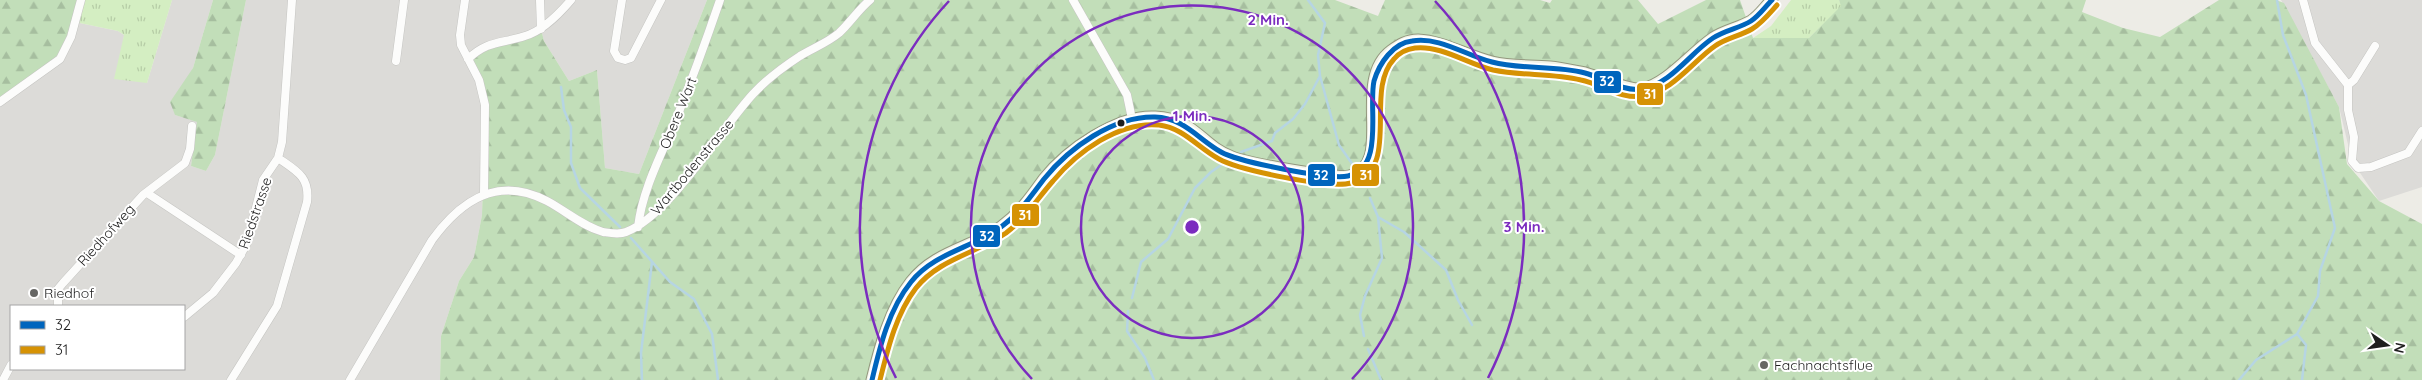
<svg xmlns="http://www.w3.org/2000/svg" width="2422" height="380" font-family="Quicksand,sans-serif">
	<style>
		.residential { fill: #dcdbd8; fill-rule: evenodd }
		.grass { fill: url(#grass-tufts) }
		.forest { fill: url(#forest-firs) }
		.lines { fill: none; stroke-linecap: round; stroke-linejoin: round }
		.stream { stroke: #b6d5e3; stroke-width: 2.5 }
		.street-casing { stroke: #c5c5c2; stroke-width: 9 }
		.secondary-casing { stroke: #93977e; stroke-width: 13 }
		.street { stroke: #fcfcfb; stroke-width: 8 }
		.secondary { stroke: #f2f4e9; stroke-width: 11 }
		.bus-1-casing { stroke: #fff; stroke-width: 9 }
		.bus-2-casing { stroke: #fff; stroke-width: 9 }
		.bus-1 { stroke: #0065bd; stroke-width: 5 }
		.bus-2 { stroke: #d69204; stroke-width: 5 }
		.ring { fill: none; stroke: #7b2cbf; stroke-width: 2.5 }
		.bus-dot { fill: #1e1e1e; stroke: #fff; stroke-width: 2 }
		.poi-dot { fill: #666664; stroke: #fff; stroke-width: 2 }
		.labels { text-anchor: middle; stroke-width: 4; stroke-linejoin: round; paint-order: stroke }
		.street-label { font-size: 14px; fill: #1e1e1e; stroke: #fff }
		.poi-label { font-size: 14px; fill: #1e1e1e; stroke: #fff; text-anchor: start }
		.centre { fill: #7b2cbf; stroke: #fff; stroke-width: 2.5 }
		.ring-label { font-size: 15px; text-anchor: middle; font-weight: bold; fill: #7b2cbf; stroke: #fff; stroke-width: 4; stroke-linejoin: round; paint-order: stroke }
		.line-badge { stroke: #fff; stroke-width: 2 }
		.badge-label { font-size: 14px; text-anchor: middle; font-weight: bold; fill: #fff }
	</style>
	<defs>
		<pattern id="grass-tufts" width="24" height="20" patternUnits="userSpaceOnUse" patternTransform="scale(1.25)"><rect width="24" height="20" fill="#d4eec2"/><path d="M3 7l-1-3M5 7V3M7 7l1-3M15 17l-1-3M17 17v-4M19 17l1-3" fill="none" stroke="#b6cca6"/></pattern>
		<pattern id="forest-firs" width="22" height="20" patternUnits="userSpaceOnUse" patternTransform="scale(1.25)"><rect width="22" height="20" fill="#c2deb9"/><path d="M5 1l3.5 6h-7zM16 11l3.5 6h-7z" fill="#a6be9f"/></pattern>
	</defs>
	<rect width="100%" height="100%" fill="#edece6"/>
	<!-- residential -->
	<path class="residential" d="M172,0h41l-20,68 -18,47 23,7 -7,44 15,5 9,-16 31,-155h461l-68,174 -34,-6 -8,-98 -28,11 -25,-40 -3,-12 -59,59v127l-8,42 -15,24 -18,55 -1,44h-440v-278l75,-80 43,9 6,4 -1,9 24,39zM11,306h173v63h-173z
		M2281,0h141v187l-43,14 -27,-40 -13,-54z"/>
	<!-- grass -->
	<path class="grass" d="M81,0h91l-25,83 -33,-4 10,-44 -6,-4 -43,-9z
		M1791,0h48l3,6 -33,32h-56l18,-12z"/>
	<!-- forest -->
	<path class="forest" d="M0,0h81l-21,59 -60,43z
		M213,0h33l-31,155 -9,16 -15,-5 6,-44 -22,-7 -5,-13 23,-34z
		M707,0h628l43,16 7,-16h155l10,3 2,-3h86l20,24 48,-24h34l13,38h56l32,-32 -2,-6h247l-4,12 41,16 37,9 59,-37h57l8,3 55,104 8,57 32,37 43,23v156h-1982l1,-44 18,-55 15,-24 8,-42 3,-110 -17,-46 7,-6 66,-24 3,12 25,40 28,-11 8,98 34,6z"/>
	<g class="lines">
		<!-- stream -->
		<path class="stream" d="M1320,76l19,69 14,20
			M561,87l3,23 7,17v36l9,25 40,39
			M1241,152l31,-11 3,-8 18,-14 12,-15 15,-28 -2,-21 7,-32 -17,-23
			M1378,217l26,15 42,38 12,30 14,25
			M631,238l39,44 24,17 18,35 6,46
			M1132,298l9,-36 27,-23 27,-51 16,-16 13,-9
			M1128,311l-1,20 18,27 9,22
			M2298,335l8,10 -4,35
			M1364,336l-4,-21 5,-19 17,-38 -4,-41 -8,-19
			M1368,349l13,31
			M642,380l-1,-27 11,-91
			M2239,380l17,-20 41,-26 21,-38 2,-25 15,-43 -29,-133 -23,-60 -6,-35"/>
		<!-- street casing -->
		<g class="street-casing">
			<path id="street" d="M465,0l-5,35 1,10 18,35 6,25 -1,88
				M540,0l1,29
				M622,0l-8,51 4,7 7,2 6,-2 30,-58
				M1073,0l54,95 5,24
				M2303,0l12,43 33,42v25l6,27 -2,24 6,7 13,-1 37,-14 14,-22
				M468,59c20,-19 33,-15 57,-23 18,-5 34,-22 46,-36
				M396,61l8,-61
				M2348,85l6,-5 21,-34
				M0,102l60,-43 11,-22 10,-37
				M147,193l94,62
				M638,227c4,-36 23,-72 37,-105 16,-40 31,-81 45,-122
				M58,306v-17l5,-6 80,-88 42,-32 5,-14 2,-23
				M184,317l29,-24 23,-30 11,-20 16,-63 15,-22 4,-16 10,-142
				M3,380l8,-15
				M231,380l46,-74 30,-104c3,-25 -10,-31 -29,-44
				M350,380l82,-140c29,-40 66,-65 115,-39 19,10 35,25 56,31 7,1 16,3 23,0 44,-17 93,-101 127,-138 14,-15 30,-27 47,-38 13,-8 27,-13 39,-23 11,-10 19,-23 31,-33"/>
		</g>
		<!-- secondary casing -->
		<g class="secondary-casing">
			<path id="secondary" d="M872,380c8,-33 18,-71 39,-98 24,-31 61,-34 90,-55 19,-14 30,-30 43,-48 23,-29 73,-64 111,-62 41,2 45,28 77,40 15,6 103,22 117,19 48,-10 1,-94 42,-125 8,-6 16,-11 27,-11 25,1 49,16 74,22 19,5 39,3 58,5 12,1 24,4 35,6 15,4 43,18 57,16 25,-5 49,-36 71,-51 12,-8 26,-10 38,-17 8,-5 14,-14 21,-21"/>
		</g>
		<!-- street -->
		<use href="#street" class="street"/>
		<!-- secondary -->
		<use href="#secondary" class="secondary"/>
		<!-- bus-1 casing -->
		<g class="bus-1-casing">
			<path id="bus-1" d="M872,380c8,-34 17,-71 39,-98 23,-29 61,-34 90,-55 18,-13 30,-31 43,-48 25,-31 69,-63 111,-62 29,1 43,22 66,35 18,10 108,28 127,24 37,-8 20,-68 26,-95 3,-10 7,-18 14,-26 6,-7 15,-13 24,-14 27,-5 55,15 80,21 30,8 63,3 93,11 18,5 38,19 57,16 29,-5 48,-36 71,-51 12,-8 27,-10 38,-17 8,-5 14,-14 21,-21"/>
		</g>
		<!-- bus-2 casing -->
		<g class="bus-2-casing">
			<path id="bus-2" d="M880,380c8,-32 16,-66 36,-92 23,-29 61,-35 90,-55 19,-14 31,-34 47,-52 24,-29 66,-60 106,-56 25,3 39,23 60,34 20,11 110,30 132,24 52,-14 12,-91 43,-124 5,-6 13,-10 21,-11 26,-3 53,16 78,22 29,6 59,3 88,10 20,4 41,20 62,16 29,-4 49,-34 72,-50 11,-8 25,-10 37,-17 10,-6 17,-15 25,-24"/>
		</g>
		<!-- bus-1 -->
		<use href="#bus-1" class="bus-1"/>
		<!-- bus-2 -->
		<use href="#bus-2" class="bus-2"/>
	</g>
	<!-- distance rings -->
	<g class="ring">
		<circle cx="1192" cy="227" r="111"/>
		<path d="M1032 379A221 221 0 1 1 1352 379"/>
		<path d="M896 378A332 332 0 0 1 949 1M1435 1A332 332 0 0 1 1488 378"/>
	</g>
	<!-- markers -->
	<circle class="bus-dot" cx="1121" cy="123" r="4.5"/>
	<g class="poi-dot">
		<circle cx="34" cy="293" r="5"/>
		<circle cx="1764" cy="365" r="5"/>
	</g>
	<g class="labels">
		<!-- street labels -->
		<g class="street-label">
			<text transform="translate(678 113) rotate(-68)" y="5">Obere Wart</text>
			<text transform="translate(692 167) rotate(-50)" y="5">Wartbodenstrasse</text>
			<text transform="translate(255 213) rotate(-71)" y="5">Riedstrasse</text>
			<text transform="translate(106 235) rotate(-48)" y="5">Riedhofweg</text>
		</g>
		<!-- poi labels -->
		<g class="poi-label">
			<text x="44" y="298">Riedhof</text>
			<text x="1774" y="370">Fachnachtsflue</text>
		</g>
	</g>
	<circle cx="1192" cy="227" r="8" class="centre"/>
	<g class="ring-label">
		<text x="1268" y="25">2 Min.</text>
		<text x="1192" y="121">1 Min.</text>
		<text x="1524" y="232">3 Min.</text>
	</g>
	<g class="line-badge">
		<rect x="1593" y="70" width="29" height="24" rx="5" fill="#0065bd"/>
		<rect x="1636" y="82" width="28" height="24" rx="5" fill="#d69204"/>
		<rect x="1307" y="163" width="29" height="24" rx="5" fill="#0065bd"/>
		<rect x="1351" y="163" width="29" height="24" rx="5" fill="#d69204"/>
		<rect x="1011" y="203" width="29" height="24" rx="5" fill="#d69204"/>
		<rect x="972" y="224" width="29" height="24" rx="5" fill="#0065bd"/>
	</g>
	<g class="badge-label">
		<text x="1607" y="86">32</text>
		<text x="1650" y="99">31</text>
		<text x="1321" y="180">32</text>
		<text x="1366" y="180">31</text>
		<text x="1025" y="220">31</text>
		<text x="987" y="241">32</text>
	</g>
	<!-- legend -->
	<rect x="10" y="305" width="175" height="65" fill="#ffffff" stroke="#a5a5a5"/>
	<rect x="20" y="321" width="25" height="8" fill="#0065bd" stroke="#a5a5a5"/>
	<text x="55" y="330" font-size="15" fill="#1e1e1e">32</text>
	<rect x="20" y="346" width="25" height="8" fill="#d69204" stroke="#a5a5a5"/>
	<text x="55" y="355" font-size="15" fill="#1e1e1e">31</text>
	<!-- north arrow -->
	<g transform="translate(2387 345) rotate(103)" stroke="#ffffff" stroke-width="4" paint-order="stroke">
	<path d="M0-4L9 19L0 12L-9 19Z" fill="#1e1e1e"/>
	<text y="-8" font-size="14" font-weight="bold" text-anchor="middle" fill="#1e1e1e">N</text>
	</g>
</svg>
